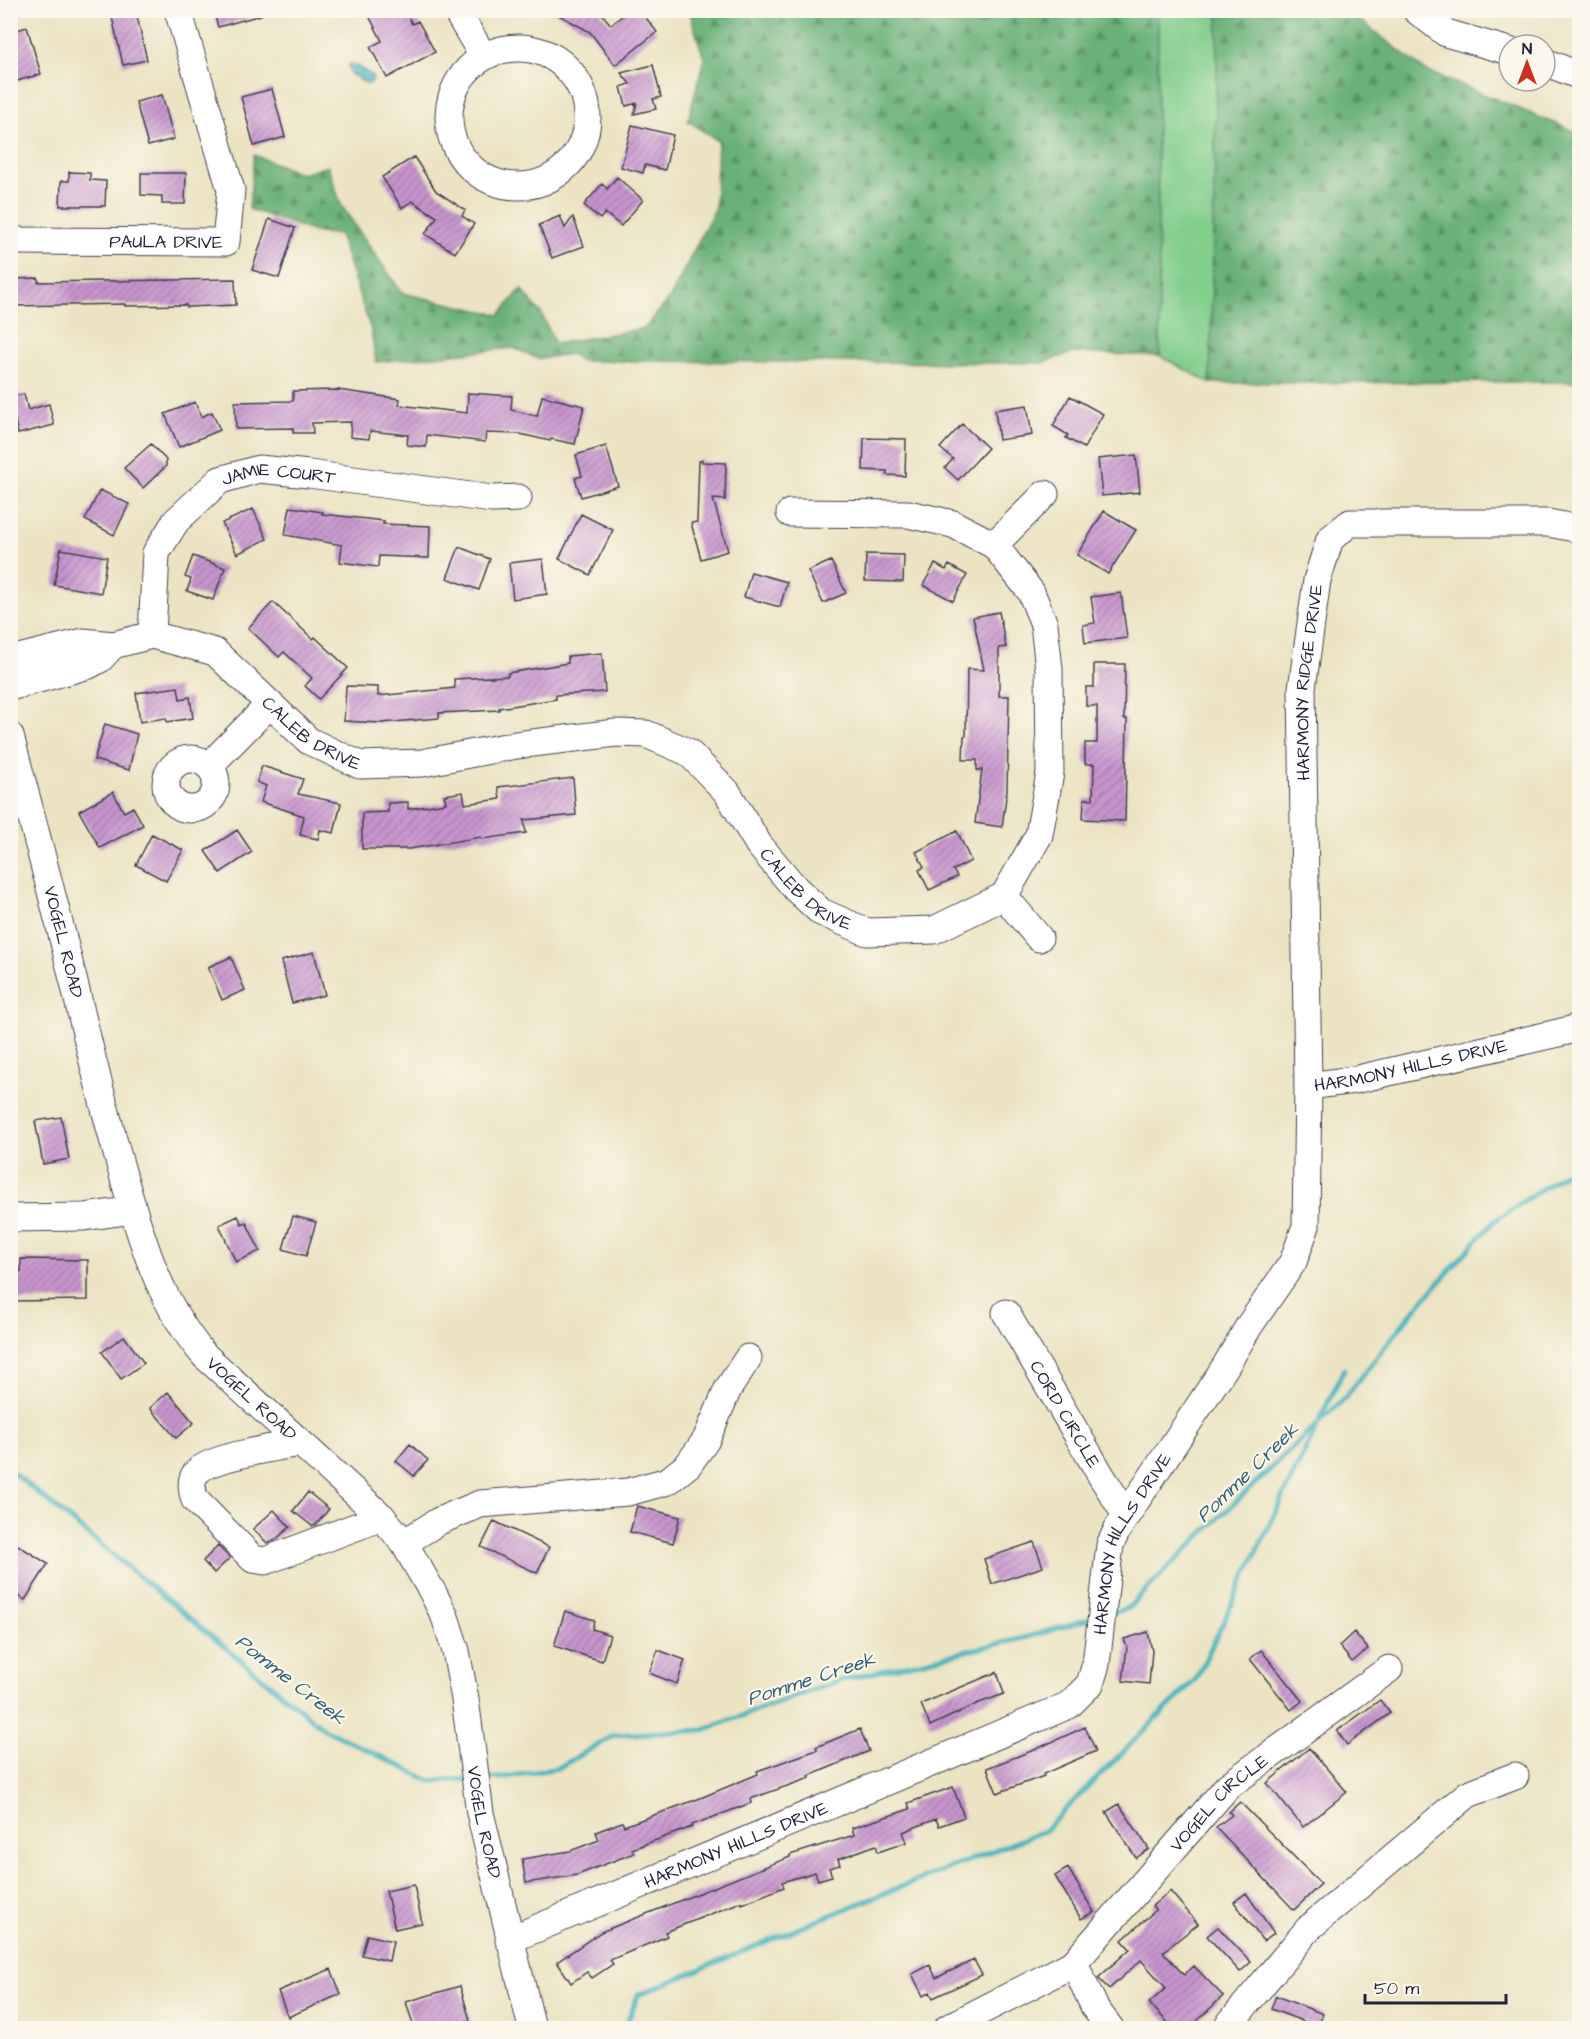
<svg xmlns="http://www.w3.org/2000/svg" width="1590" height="2039" font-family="'Architects Daughter',sans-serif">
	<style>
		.green { fill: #82ce8c; stroke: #527864; stroke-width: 1.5 }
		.forest { fill: url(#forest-firs); stroke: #466a5a; stroke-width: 1.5 }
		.water { fill: url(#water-ripples); stroke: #346b7c; stroke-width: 1.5 }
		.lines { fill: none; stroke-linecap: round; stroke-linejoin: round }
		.stream { stroke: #45b4be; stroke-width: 5 }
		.building { fill: url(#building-hatch) }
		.minor-casing { stroke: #403f4f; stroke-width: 29 }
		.minor { stroke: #fff; stroke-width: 27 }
		.labels { text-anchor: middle; stroke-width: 4.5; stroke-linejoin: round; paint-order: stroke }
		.street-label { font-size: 18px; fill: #22223b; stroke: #fbf7ec }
		.water-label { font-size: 20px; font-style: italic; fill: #305c6f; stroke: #fbf7ec }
	</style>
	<defs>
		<pattern id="forest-firs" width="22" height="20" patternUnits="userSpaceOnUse" patternTransform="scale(1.5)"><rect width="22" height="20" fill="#69b178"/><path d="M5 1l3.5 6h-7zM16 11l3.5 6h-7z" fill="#569064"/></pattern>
		<pattern id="water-ripples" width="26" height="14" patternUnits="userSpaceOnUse" patternTransform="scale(1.5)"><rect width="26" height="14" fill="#45b4be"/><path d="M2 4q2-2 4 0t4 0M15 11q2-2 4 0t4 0" fill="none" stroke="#39929c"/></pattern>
		<pattern id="building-hatch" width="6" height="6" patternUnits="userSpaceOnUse" patternTransform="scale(1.5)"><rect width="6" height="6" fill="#c794ce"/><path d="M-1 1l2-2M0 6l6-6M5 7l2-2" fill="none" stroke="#a178a8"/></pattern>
	</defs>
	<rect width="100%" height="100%" fill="#fbf7ec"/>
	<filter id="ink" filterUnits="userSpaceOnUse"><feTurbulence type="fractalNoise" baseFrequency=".0167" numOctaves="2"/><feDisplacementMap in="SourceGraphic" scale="12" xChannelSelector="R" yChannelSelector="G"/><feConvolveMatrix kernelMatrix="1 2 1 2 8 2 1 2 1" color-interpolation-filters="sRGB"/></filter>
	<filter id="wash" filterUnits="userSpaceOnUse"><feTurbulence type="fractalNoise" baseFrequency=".008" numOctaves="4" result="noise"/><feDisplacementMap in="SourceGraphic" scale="24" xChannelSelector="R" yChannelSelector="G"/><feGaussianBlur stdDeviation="1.35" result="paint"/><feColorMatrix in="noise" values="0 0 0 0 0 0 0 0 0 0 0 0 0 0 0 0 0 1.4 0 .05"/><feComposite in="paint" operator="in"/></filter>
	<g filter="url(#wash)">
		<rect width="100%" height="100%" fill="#ebe3c2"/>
		<!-- green -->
		<path class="green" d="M1158,11h60l-8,372 -50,-27 -3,-212z"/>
		<!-- forest -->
		<path class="forest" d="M695,11h463l-1,133 3,212 -88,-3 -31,10 -460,-2 -10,-7 -32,5 -26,-11 -137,14 -5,-32 -32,-96 -21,-1 -69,-24 5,-54 48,19 26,-8 13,39 61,88 98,22 21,-26 20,24 14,31 90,-16 25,-30 45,-90 3,-67 -30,-20 16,-62 -14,-46z
			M1218,11h134v3l74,57 153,62v249l-369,1z"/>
		<!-- water -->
		<path class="water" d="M350,64c10,0 15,9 23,12l-1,6 -4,2c-7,-1 -9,-8 -17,-9l-3,-9z"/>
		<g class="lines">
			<!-- stream -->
			<path class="stream" d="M1320,1419l24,-50
				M10,1470l314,259 107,52 37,-2
				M1111,1613l17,-5 73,-73 143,-136 66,-84 83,-93 87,-59
				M483,1778h18l57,-10 57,-33 88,-5 138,-50 183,-42 69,-20
				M625,2028l13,-33 212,-88 194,-76 152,-152 120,-251"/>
		</g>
		<g id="blocks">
			<!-- building -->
			<path class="building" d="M213,10h47l1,5 -43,12z
				M366,10h39l7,14 6,-3 17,31 -48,26 -17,-31 12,-6z
				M550,10h49l12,15 18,-15h11l17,22 -42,33 -25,-33z
				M136,12l11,48 -24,5 -11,-48z
				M27,27l14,47 -24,7 -7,-20v-29z
				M653,65l8,32 -8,2 3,10 -22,5 3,-11 -11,3 -5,-19 9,-3 -9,-11z
				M272,89l13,48 -31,9 -13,-49z
				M162,95l12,44 -26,7 -12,-44z
				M632,125l41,10 -8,35 -20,-5 -2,8 -22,-6z
				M414,157l22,34 29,19 -3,6 12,8 -19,29 -30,-19 12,-17 -25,-16 -10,7 -20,-31z
				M69,172l21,1v7l16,1 -1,25h-45l1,-25h8z
				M141,173h45l-1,31h-23v-8l-21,-1z
				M617,177l26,23 -22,26 -16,-13 -5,6 -16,-14 18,-21 5,5z
				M560,216l5,12 8,-11 11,29 -32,12 -13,-33z
				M269,219l26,9 -16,50 -27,-8z
				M38,278v4l197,-3 1,26 -49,2 -1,-2 -61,1v-2l-115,2v-27z
				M338,390l62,9 -1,6 68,8 1,-20 44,3 -1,14 26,6 5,-20 42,10 -9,38 -24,-5 -1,2 -30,-7 -34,-1 -1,9 -58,-7 -1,12 -19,-2 1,-10 -38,-4 -1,8 -19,-2 1,-15 -39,1 1,10h-20v-5l-57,1 -1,-27 58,-1v-10z
				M24,394l4,16 21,-6 5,21 -36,9 -8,-37z
				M1070,396l33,18 -19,34 -18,-10 2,-3 -15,-9z
				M195,402l6,15 11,-5 8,18 -41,17 -14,-33z
				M1027,405l5,30 -33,5 -4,-30z
				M962,424l26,24 -30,32 -13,-12 8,-9 -13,-11z
				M864,438l42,1 -1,37 -18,-1v-4l-24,-1z
				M151,444l15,16v6l-23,22 -19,-20z
				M606,446l12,40 -37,11 -6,-19 7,-2 -6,-21z
				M1136,455l4,37 -38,4 -4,-37z
				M702,460v2l24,1 -1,37 -12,-1 15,52 -27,8 -10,-36 6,-1 2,-61z
				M100,490l29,14 -15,31 -29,-15z
				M290,507l33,5 -1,2 62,7 -1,3 47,2 -1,32 -50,-2 -1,11 -38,-5 2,-17 -57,-10z
				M253,509l14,30 -30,15 -15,-31z
				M1104,511l32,19 -28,44 -31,-19z
				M581,514l32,16 -23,45 -31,-16z
				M459,547l31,12 -11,31 -32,-12z
				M61,549l46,8 -6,36 -47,-8z
				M866,554l38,1 -1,27 -38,-1z
				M193,556l32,12 -12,32 -26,-9 4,-12 -6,-2z
				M543,559l4,35 -34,5 -4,-36z
				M831,561l15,32 -23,10 -15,-32z
				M935,564l11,6 3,-5 18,10 -14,26 -30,-16z
				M751,572l36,10 -7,25 -36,-10z
				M1121,593l6,45 -42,5 -2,-18 12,-2 -4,-26z
				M273,602l40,37 2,-2 33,31 -29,31 -14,-13 7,-8 -28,-26 -5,5 -31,-29z
				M999,612l7,35 -7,1v48h10l-2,94 -5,37 -27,-4 7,-53h-5v-10h-14l1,-24h2l1,-67 17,1 -11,-53z
				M602,653l3,39 -49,3v4l-57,9v2l-60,3v5l-58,5 -37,-2 2,-35 32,1v9l77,-8 -1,-9 54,-3v-3l60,-10v-7z
				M1094,664h31l-1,55h3l-2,102 -42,-2 1,-20h9l1,-35h-9v-21h12v-37h-11v-19h8z
				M178,687l2,12 10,-2 3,21 -26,4 -1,-4 -26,4 -4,-29z
				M105,724l32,10 -8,36 -35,-10z
				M262,766l41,13 -5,15 43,9 -7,30 -14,-3 -2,9 -18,-4 4,-19 -43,-14 5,-16 -9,-4z
				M573,778l3,37 -52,5 2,13 -44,6 -1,-2 -72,12h-47v-36l26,-1v-9l20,-1v7l38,-6 -2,-8 19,-3 2,12 35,-5 -2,-12z
				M113,792l11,20 9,-5 10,18 -43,23 -21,-37z
				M237,830l15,22 -32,21 -15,-22z
				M957,831l14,30 -18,9 4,7 -28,13 -10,-20 5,-3 -8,-15z
				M152,834l31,16 -17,31 -30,-16z
				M314,952l11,43 -33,8 -11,-42z
				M231,957l14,33 -23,10 -14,-33z
				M61,1117l8,42 -26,5 -8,-43z
				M238,1216l4,8 4,-2 14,29 -24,11 -17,-37z
				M293,1216l23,6 -10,34 -23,-7z
				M21,1259l67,1v40l-78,1v-30h11z
				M124,1336l20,27 -23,16 -19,-27z
				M168,1392l26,31 -18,15 -26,-30z
				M410,1444l18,16 -14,16 -18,-15z
				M308,1492l21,17 -13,16 -4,1 -19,-15z
				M637,1506l43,11 -7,26 -43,-11z
				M274,1510l16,17 -16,14 -7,2 -14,-14z
				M494,1521l55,26 -12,26 -56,-26z
				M1034,1542l9,25 -51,17 -8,-25z
				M16,1544l32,20 -23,36 -15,-10v-38z
				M218,1546l12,12 -16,15 -11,-12z
				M565,1611l29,9 -2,9 18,6 -8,26 -48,-15z
				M1148,1632l4,19 -3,33 -26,-3 4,-34 -3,-8z
				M1354,1632l14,17 -16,13 -13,-16z
				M658,1650l27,10 -8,24 -28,-11z
				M1261,1650l41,51 -11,9 -41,-51z
				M997,1672l7,22 -25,9 -49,23 -9,-22z
				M1380,1700l10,13 -43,32 -10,-14z
				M1085,1727l11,24 -53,23 1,2 -47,17 -10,-25 47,-18z
				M860,1729l9,22 -60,25 1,2 -60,21 1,4 -59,22v2l-60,22 2,4 -57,22 -51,8 -4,-24 48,-8 29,-11 -3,-8 26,-10 2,4 74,-27 60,-25 -1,-3 60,-21 -1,-3z
				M1309,1748l38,44 -44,35 -36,-44z
				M953,1787l11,30 -25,9 -3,-7 -33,13 4,10 -29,10 -2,-7 -38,14 2,6 -11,3 3,8 -14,4 -3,-8 -33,10 2,5 -42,17 -1,-2 -76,30 2,4 -57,24 3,4 -21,14 -5,-6 -16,11 -14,-21 44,-30 189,-75v-2l64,-20 -2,-7 58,-19 -2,-6z
				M1240,1802l81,82 -27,26 -78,-83 16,-12 -3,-3z
				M1119,1804l30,45 -13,9 -30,-46z
				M1068,1868l26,44 -13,7 -26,-43z
				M414,1885l8,38 -27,6 -9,-38z
				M1170,1891l28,33 -35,28 21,23 10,-9 29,30 -33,32h-17l-24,-25 17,-15 -25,-28 -32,29 -11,-11 32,-29 -8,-9 34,-30 -4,-4z
				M1246,1893l28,40 -11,8 -29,-39z
				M1218,1927l33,35 -11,10 -33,-36z
				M367,1935l26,6 -4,20 -27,-6z
				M974,1960l8,15 -49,23 -3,-6 -7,4 -11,-22 18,-9 6,13z
				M331,1969l10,25 -53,23 -10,-26z
				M460,1986l10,34 -29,8h-27l-8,-26z
				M1276,1996l47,18 -5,13 -47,-18z"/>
		</g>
	</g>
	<g filter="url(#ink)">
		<use href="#blocks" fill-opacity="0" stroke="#403f4f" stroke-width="1.5"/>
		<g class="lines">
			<!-- minor casing -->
			<g class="minor-casing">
				<g id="minor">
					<path d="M456,10l27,46"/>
					<path d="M1416,10l30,23 63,18"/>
					<circle cx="518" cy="117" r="69"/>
					<path d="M1545,62l35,14"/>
					<path id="s1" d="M10,241l216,1 5,-52 -53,-180"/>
					<path d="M994,545l51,-51"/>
					<path id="s2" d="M152,635l4,-82 20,-32 44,-41 39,-11 50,5 183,25 26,-1"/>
					<path id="s3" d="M10,660l73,-18 30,3 39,-10 63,17 94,89 51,24 62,-2 94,-18 100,-12 30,1 42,18 39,40 32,53 37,44 25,23 46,20 67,-2 70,-34 35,-61 11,-62 -1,-104 -5,-45 -13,-32 -37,-47 -41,-21 -45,-10 -118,-1"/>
					<path d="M10,687l79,-22 11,-6 13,-14"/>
					<path id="s4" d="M10,736c23,86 46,172 67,259 14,60 29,120 46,180 18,64 37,129 81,180l178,162 22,26 29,50 12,24 11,34 9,48 15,114 52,215"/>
					<circle cx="191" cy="784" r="25"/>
					<path d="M209,766l60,-61"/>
					<path d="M1004,896l35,42"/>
					<path id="s5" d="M1308,1086l-6,-398 15,-108 13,-41 20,-16h198l32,6"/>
					<path d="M10,1218l74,-1 49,-7"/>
					<path id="s6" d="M1006,1313l96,164 24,38"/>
					<path d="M300,1443c-21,4 -92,14 -104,30 -6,7 -4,18 -1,27l58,59 12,2 117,-44"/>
					<path d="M404,1543l35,-22 41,-17 148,-12 40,-11 20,-16 18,-25 22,-51 20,-31"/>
					<path id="s7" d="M509,1940l560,-235 21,-21 6,-20 14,-119 8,-17 107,-161 24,-41 44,-64 13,-36 2,-140 46,-6 217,-50 9,-4"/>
					<path d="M1074,1963l21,45 15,20"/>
					<path id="s8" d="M948,2028l126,-65 154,-177 161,-117"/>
					<path d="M1226,2028l84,-101 158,-133 47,-18"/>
				</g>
			</g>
			<!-- minor -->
			<use href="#minor" class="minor"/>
		</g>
	</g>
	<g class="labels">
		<!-- street labels -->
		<g class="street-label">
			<text dy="6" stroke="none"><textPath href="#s1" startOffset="156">PAULA DRIVE</textPath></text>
			<text dy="6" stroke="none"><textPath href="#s2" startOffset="240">JAMIE COURT</textPath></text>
			<text dy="6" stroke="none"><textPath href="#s5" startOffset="404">HARMONY RIDGE DRIVE</textPath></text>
			<text dy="6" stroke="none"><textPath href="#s3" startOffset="338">CALEB DRIVE</textPath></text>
			<text dy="6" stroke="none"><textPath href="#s3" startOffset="914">CALEB DRIVE</textPath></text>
			<text dy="6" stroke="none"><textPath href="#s4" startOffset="213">VOGEL ROAD</textPath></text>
			<text dy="6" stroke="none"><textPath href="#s7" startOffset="1398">HARMONY HILLS DRIVE</textPath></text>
			<text dy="6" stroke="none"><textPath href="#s4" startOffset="717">VOGEL ROAD</textPath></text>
			<text dy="6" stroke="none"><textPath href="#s6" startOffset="117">CORD CIRCLE</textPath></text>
			<text dy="6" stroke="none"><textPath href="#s7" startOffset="786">HARMONY HILLS DRIVE</textPath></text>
			<text dy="6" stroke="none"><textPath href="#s8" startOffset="358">VOGEL CIRCLE</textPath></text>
			<text dy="6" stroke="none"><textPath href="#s4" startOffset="1221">VOGEL ROAD</textPath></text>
			<text dy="6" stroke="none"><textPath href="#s7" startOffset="246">HARMONY HILLS DRIVE</textPath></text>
		</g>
		<!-- water labels -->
		<g class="water-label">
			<text transform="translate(1247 1472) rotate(-44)" y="7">Pomme Creek</text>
			<text transform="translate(811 1678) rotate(-18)" y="7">Pomme Creek</text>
			<text transform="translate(291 1679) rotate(38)" y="7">Pomme Creek</text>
		</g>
	</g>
	<!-- margin -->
	<rect width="1590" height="2039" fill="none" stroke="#fbf7ec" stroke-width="36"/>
	<!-- north arrow -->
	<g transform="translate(1527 63)"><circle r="28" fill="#fbf7ec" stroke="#a4a2a5" stroke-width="1.5"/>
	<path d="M0-4.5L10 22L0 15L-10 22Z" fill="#c8321e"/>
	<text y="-9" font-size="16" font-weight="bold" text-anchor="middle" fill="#22223b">N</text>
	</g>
	<!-- scale -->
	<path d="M1365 1994v9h141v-9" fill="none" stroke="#22223b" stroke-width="3"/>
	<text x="1374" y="1994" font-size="18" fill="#22223b" stroke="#fbf7ec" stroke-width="4.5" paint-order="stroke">50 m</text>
</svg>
